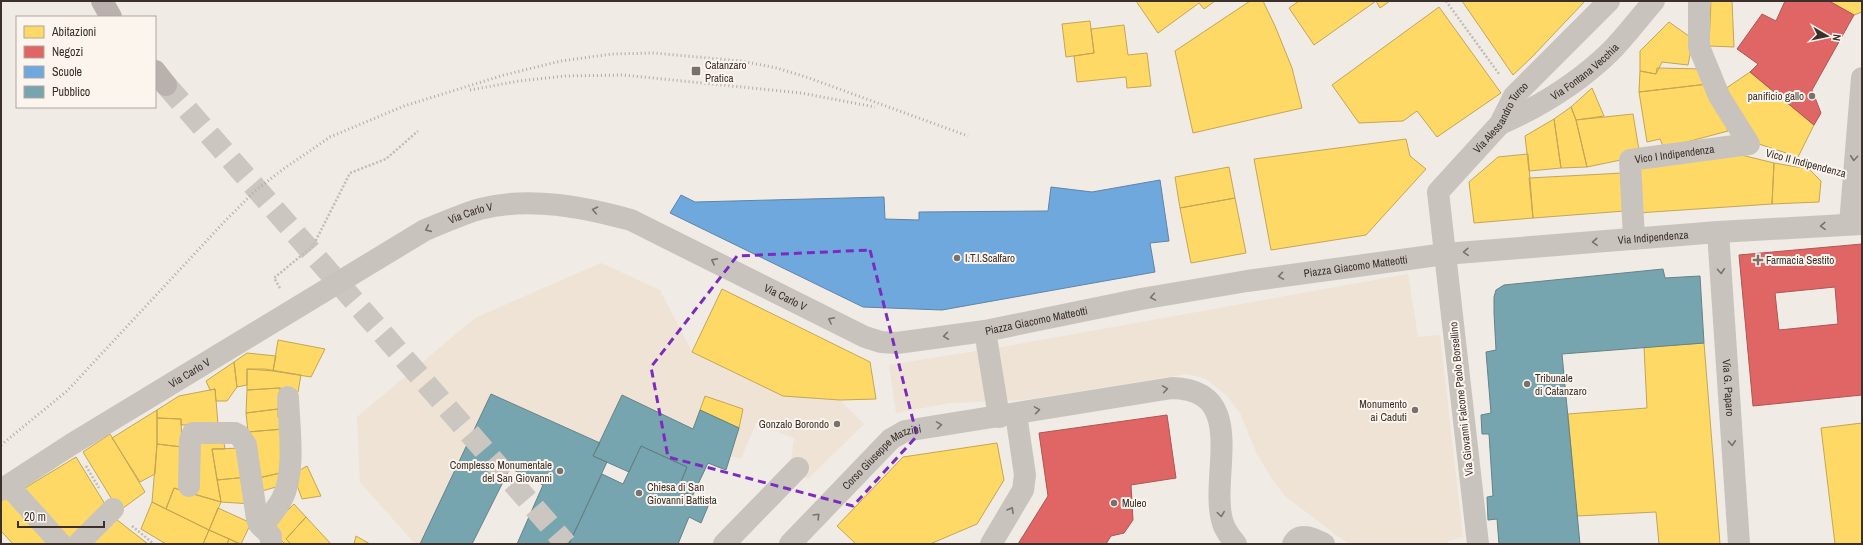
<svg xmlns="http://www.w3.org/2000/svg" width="1863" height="545" font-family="'Archivo Narrow',sans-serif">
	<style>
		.plaza { fill: #eee3d5 }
		.homes { fill: #ffd966; stroke: #c4a654 }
		.shops { fill: #e06666; stroke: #ae5654; fill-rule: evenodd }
		.schools { fill: #6fa8dc; stroke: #5f84a7 }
		.public { fill: #76a5af; stroke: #648287 }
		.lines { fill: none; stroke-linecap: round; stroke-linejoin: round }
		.major-tunnel { stroke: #ccc6c0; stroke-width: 22; stroke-dasharray: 22 11; stroke-linecap: butt }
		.path { stroke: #c2bbb6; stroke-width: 2.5; stroke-dasharray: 2 2; stroke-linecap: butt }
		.minor { stroke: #c9c3be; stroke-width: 22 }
		.major { stroke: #b8b1ad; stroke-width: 22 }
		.rail { stroke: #b1aca8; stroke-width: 3; stroke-dasharray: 1 3; stroke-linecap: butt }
		.oneway { stroke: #7b726d }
		.marked { fill: none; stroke: #7b2cbf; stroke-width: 3; stroke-dasharray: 8 5; stroke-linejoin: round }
		.poi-dot { fill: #7a716c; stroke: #fbf5ee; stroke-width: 1.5 }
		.labels { text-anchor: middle; stroke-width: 4; stroke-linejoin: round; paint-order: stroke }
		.poi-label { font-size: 11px; fill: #3b302b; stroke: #fbf5ee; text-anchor: start }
		.street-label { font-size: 11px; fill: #3b302b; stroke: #fbf5ee }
	</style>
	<rect width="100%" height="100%" fill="#f0ebe5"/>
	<!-- plaza -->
	<path class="plaza" d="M601,263l59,27 32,62 91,44 57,4 24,24 -56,55 -17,-17 3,-24 -38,-15 -15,36 -10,-3 12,-47 -38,-13 -12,33 -93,14 -109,-49 -71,150h-5l-55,-62 -3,-65 118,-99z
		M1408,274l10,63 22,-2 23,202 -15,4v3h-98l-11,-7 -54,-41 -13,-17 -15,-25 -17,-41 -14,-18 -20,-16 -19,-5 -163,26 -74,3 -54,10 -7,-48 130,-21z"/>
	<!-- homes -->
	<path class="homes" d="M1136,1h79l-11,8 -5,-6 -41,30z
		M1250,1h13l12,25 17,42 10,40 -109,25 -18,-82z
		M1299,1h91l-10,7 -4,-7 -62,44 -25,-37z
		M1462,1h123l-53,56 -19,18z
		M1711,1h21l2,46 -25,-1z
		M1829,1h33v11l-8,3z
		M1439,7l62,86 -64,44 -20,-26 -14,10 -44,2 -27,-38z
		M1090,21l4,32 -28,4 -4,-33z
		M1669,22l24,17 -5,26 -26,-3 -6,12 -16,-3v-20z
		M1124,25l4,30 19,-2 4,33 -24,2 -1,-11 -49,5 -3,-26 20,-3 -3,-24z
		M1657,68l45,1 6,15 -69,8 1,-21 16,3z
		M1750,72l64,53 -16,32 -39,-13 -37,-53z
		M1708,84l20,47 -64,17 -4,-9 -13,3 -8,-50z
		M1592,88l12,28 -28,4 -5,-13z
		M1571,107l5,13 11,47 -26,1 -7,-49z
		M1633,114l7,42 -53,11 -11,-47z
		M1554,119l7,49 -32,3 -4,-35z
		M1406,139l4,17 16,13 -60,66 -95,15 -17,-91z
		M1725,151l49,12 -2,41 -135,9 -5,-51z
		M1528,154l5,64 -59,5 -5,-41 29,-25z
		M1774,163l35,6 12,12 -2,21 -47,2z
		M1229,167l6,31 -55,10 -5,-31z
		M1623,173l2,38 -92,7 -4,-40z
		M1235,198l11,55 -55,10 -11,-55z
		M722,289l148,73 6,37 -36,1 -57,-4 -91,-44z
		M278,340l47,9 -14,28 -38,-6z
		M1704,343l16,201h-61l-3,-32 -79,4 -9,-102 79,-6 -3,-61z
		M247,353l29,3 -3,15 -26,-2v16l-10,2 -3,-25z
		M234,362l3,25 -10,14h-11l-1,-12 -5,1 -4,-9z
		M247,369h18l36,6 -3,17 -18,-4 -33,2z
		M280,388l-2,21 -32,4 1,-23z
		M215,389l3,35 -37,1v-6l-24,-1v-8l22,-14z
		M705,396l38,13 -4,19 -39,-18z
		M278,409v8h5v12l-35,3 -2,-19z
		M157,410v34l-2,30 -15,8 -28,-44z
		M157,418l24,1 1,28 -25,-3z
		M1862,423v121h-27l-14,-116z
		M283,429l2,43 -31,7 -6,-47z
		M110,434l35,58 -26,19 -36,-59z
		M195,443h29l1,6h-13l9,53 -28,-8z
		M997,443l7,37 -27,44 -47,20h-74l-19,-18 66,-69z
		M157,444l25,3 1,44 -9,-3 -8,21 -14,-7z
		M243,448l5,29 -31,3 -5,-31z
		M76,457l32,52 -38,35 -50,-53z
		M307,466l14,30 -19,3 -9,-25z
		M280,473l3,12 -28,8 -1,-14z
		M248,477l4,27 -31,-2 -4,-22z
		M174,488l47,14 -12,28 -43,-21z
		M10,495l43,49h-40l-12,-13v-30z
		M152,502l57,28 -6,14h-37l-25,-15z
		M294,504l12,13 -20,22 4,4 -5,1 -16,-15z
		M218,508l33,15 -10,21 -32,-14z
		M112,516l36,28h-62z
		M306,517l25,27h-40l-5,-5z
		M209,530l20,9 -2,5h-24z
		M356,536l14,8h-16z
		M229,539l10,5h-12z"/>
	<!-- shops -->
	<path class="shops" d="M1785,1h44l25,14 -42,75 9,23 -7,12 -64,-53 8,-8 -21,-15 25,-35 14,7z
		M1862,244v151l-109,11 -14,-151zM1835,287l3,37 -59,6 -4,-37z
		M1167,415l9,63 -45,7 2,35 -9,13 -13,3 -5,8h-88l30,-48 -9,-63z"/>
	<!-- schools -->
	<path class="schools" d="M1160,180l9,61 -19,2 5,29 -213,38 -79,-3 -193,-94 11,-18 14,7 189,-5 1,22 34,1v-8l129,-1 3,-24 41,5z"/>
	<!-- public -->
	<path class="public" d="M1663,269l2,9 35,-2 4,67 -142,11 18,190h-81l-2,-25 -9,1 -1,-23 6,-1 -4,-62h-7l-1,-19 10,-2 -5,-61 10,-2 -2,-37v-16l2,-7 8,-5z
		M491,394l109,49 -7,13 14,6 -38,82h-52l26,-59 -33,-17 -38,76h-52z
		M622,395l71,34 7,-19 39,18 -13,42 -18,-7 -16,34 -14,-8 9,-22 -46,-21 -12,26 -36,-16z
		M641,446l46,21 -9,22 31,15 -8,19 -12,-6 -11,27h-109l33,-70 21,10z"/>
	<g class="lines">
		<!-- major-tunnel -->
		<path class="major-tunnel" d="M166,85l400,459"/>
		<!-- path -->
		<path class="path" d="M1446,1l53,73
			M1770,155l58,14
			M280,288l-6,-10 39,-32 37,-73 36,-14 32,-28
			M86,466l13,22
			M132,526l22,18"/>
		<!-- minor -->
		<g class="minor">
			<path id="s1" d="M1500,124c41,-18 78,-41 110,-72 16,-16 29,-34 44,-51"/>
			<path d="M1850,224l12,-146"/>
			<path id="s2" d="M1718,232l21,312"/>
			<path id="s3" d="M1634,239l-4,-79 119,-16 -30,-48 -20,-49v-46"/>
			<path d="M985,331l14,86"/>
			<path d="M9,486l52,58"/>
			<path d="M189,486l1,-46 3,-7h42l4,2 7,10 11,74 2,5 12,12v8"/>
			<path id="s4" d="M1,490l71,-46 353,-214c18,-7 37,-16 55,-21 50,-13 103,-2 151,11l234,117 16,5 16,1 88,-12 156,-32 106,-18 198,-27 273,-22 144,-8"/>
			<path d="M262,527c6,-9 15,-18 20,-28 14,-27 7,-71 6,-102"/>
			<path d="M78,544l35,-35"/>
			<path d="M724,544l74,-76"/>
			<path id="s5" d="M790,544l101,-105 14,-8 267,-43c77,2 38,86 50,132 2,9 8,17 14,24"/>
			<path d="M991,544l32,-54 2,-15 -9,-61"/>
			<path d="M1293,544c7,-13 21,-5 31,0"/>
			<path id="s6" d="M1478,544l-40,-352 62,-68 14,-28 95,-95"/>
		</g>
		<!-- major -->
		<path class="major" d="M102,1l9,16
			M155,71l11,14"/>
		<!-- rail -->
		<path class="rail" d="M470,90l49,-9 46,-5 58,-1 178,18 74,14
			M1,445l66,-54 158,-170 30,-30 27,-21 48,-33 74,-31 100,-31 57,-14 51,-7 42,-1 87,8 36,7 32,10 159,58"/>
	</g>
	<!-- one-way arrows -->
	<defs><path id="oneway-chevron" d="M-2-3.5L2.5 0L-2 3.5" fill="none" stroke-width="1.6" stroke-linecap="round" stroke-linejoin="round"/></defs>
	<g class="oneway">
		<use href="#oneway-chevron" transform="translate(1854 158) rotate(95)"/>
		<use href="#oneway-chevron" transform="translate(595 210) rotate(-168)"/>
		<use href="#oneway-chevron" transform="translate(1823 226) rotate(177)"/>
		<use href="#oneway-chevron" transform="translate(428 229) rotate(156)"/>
		<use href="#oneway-chevron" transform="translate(1595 242) rotate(176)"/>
		<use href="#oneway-chevron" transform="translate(1466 252) rotate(176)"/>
		<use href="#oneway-chevron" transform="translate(714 261) rotate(-153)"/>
		<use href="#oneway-chevron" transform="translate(1721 271) rotate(86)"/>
		<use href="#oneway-chevron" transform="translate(1281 276) rotate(172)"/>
		<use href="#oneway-chevron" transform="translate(1153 297) rotate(170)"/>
		<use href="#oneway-chevron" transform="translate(831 320) rotate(-153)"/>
		<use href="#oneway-chevron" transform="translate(946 336) rotate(172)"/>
		<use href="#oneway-chevron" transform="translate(1165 389) rotate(-9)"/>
		<use href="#oneway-chevron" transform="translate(1037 410) rotate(-9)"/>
		<use href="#oneway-chevron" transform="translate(939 425) rotate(-9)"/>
		<use href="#oneway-chevron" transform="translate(1732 443) rotate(86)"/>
		<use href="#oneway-chevron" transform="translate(1011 510) rotate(-60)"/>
		<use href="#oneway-chevron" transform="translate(1221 514) rotate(82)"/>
		<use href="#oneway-chevron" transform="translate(817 516) rotate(-46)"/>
	</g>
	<!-- marked area -->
	<path class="marked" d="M870,250l47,186 -64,70 -185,-49 -17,-90 86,-111z"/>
	<!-- markers -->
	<g class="poi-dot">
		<rect x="691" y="66" width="10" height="10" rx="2"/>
		<circle cx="1812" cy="96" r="4"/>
		<circle cx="957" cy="258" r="4"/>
		<path d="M1756 254h4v4h4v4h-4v4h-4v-4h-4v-4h4z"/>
		<circle cx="1527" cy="384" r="4"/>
		<circle cx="1415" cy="410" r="4"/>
		<circle cx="837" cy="424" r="4"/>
		<circle cx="560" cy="471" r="4"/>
		<circle cx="639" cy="493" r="4"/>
		<circle cx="1114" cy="503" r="4"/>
	</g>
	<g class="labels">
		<!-- poi labels -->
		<g class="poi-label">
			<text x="705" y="69">Catanzaro<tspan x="705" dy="13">Pratica</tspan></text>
			<text x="1804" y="100" text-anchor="end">panificio gallo</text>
			<text x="965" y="262">I.T.I.Scalfaro</text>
			<text x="1766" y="264">Farmacia Sestito</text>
			<text x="1535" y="382">Tribunale<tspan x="1535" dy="13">di Catanzaro</tspan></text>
			<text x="1407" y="408" text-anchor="end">Monumento<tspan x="1407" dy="13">ai Caduti</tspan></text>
			<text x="829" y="428" text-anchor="end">Gonzalo Borondo</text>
			<text x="552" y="469" text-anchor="end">Complesso Monumentale<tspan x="552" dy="13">del San Giovanni</tspan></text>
			<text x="647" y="491">Chiesa di San<tspan x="647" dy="13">Giovanni Battista</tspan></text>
			<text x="1122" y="507">Muleo</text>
		</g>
		<!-- street labels -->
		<g class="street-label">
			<text dy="4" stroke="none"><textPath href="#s1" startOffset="100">Via Fontana Vecchia</textPath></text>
			<text dy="4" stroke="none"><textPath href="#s6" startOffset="452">Via Alessandro Turco</textPath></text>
			<text dy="4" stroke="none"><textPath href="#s3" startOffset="124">Vico I Indipendenza</textPath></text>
			<text transform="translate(1806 163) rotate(15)" y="4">Vico II Indipendenza</text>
			<text dy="4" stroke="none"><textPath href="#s4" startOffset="546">Via Carlo V</textPath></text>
			<text dy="4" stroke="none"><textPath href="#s4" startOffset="1768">Via Indipendenza</textPath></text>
			<text dy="4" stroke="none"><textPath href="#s4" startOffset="1469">Piazza Giacomo Matteotti</textPath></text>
			<text dy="4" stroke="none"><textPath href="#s4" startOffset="882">Via Carlo V</textPath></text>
			<text dy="4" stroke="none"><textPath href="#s4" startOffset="1145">Piazza Giacomo Matteotti</textPath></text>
			<text dy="4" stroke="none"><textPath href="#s4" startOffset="222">Via Carlo V</textPath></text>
			<text dy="4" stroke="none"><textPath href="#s2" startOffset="156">Via G. Paparo</textPath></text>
			<text transform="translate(1461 399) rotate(-96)" y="4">Via Giovanni Falcone Paolo Borsellino</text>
			<text dy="4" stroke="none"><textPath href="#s5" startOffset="128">Corso Giuseppe Mazzini</textPath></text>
		</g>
	</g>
	<!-- border -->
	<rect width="1863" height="545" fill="none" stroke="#3b302b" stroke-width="4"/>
	<!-- legend -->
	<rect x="16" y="16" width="140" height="92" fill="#fbf5ee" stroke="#aea6a0"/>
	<rect x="24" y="26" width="20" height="12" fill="#ffd966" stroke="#aea6a0"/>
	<text x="52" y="36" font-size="12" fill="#3b302b">Abitazioni</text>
	<rect x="24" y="46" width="20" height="12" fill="#e06666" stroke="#aea6a0"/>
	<text x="52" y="56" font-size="12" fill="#3b302b">Negozi</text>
	<rect x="24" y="66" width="20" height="12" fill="#6fa8dc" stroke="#aea6a0"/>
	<text x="52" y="76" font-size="12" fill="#3b302b">Scuole</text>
	<rect x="24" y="86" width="20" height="12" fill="#76a5af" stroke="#aea6a0"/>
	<text x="52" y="96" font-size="12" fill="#3b302b">Pubblico</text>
	<!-- north arrow -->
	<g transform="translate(1827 36) rotate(99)" stroke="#fbf5ee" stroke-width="3" paint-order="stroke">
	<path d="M0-3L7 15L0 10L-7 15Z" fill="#3b302b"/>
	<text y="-6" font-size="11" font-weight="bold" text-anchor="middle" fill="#3b302b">N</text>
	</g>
	<!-- scale -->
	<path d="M18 521v6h86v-6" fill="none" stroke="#3b302b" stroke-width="2"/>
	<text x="24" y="521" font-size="12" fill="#3b302b" stroke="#fbf5ee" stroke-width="3" paint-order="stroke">20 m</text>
</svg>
